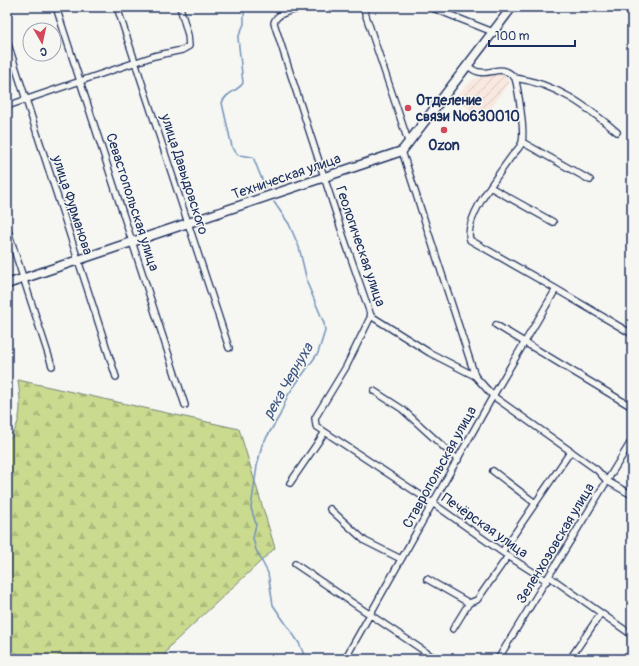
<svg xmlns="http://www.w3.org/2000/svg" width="639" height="666" font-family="Pangolin,sans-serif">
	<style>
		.industrial { fill: url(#industrial-furrows) }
		.forest { fill: url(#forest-firs); stroke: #728476 }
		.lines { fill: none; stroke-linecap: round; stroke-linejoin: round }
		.stream { stroke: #7292b9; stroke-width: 1.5 }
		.street-casing { stroke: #1b2f5e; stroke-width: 8 }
		.secondary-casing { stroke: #1b2f5e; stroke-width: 11 }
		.street { stroke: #f6f6f2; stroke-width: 5.5 }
		.secondary { stroke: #f6f6f2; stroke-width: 8 }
		.poi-dot { fill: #d1495b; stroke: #f6f6f2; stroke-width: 1.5 }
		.labels { text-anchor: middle; stroke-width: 3; stroke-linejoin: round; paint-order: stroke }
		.poi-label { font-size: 14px; font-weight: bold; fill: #1b2f5e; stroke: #f6f6f2; text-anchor: start }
		.street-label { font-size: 14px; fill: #1b2f5e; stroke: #f6f6f2 }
		.water-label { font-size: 15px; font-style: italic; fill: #3f5884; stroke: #f6f6f2 }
	</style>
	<defs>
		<pattern id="industrial-furrows" width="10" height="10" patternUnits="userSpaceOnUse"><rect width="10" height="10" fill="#f8e8df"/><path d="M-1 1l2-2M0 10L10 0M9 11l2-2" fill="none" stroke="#d4c7c2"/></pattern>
		<pattern id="forest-firs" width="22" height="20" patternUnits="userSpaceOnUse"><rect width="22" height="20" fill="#cada8e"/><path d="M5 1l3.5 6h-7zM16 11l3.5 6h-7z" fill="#adbb7d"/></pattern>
	</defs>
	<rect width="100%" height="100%" fill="#f6f6f2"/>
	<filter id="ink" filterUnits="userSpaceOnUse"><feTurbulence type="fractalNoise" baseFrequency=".025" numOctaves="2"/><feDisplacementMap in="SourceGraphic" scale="8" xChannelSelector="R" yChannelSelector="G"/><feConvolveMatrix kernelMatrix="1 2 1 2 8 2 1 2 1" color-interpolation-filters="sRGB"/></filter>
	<g filter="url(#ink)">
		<!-- industrial -->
		<path class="industrial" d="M500,74l5,2 5,6 -27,37 -29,-21 20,-19z"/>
		<!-- forest -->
		<path class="forest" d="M18,380l221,49 36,119 -105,98 -8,13h-155v-217c16,-19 14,-39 11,-62z"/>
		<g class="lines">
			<!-- stream -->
			<path class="stream" d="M244,7v17l-6,14 5,45c-6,9 -17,9 -21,20l10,44 6,8 15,2 12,30
				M274,202l15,22 10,23 9,38 16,38 1,8 -7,22 -30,42 -8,20 -18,30 -5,21 -6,42 5,16 -3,14 3,12 12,23 5,32 26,38 7,16"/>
			<!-- street casing -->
			<g class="street-casing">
				<path id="street" d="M56,7l129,398
					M117,7l112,341
					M305,7c-9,3 -29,5 -31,16l69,212 28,81 59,37 45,23 18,20 104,74 10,11 25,14
					M363,7l46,137
					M430,7l63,25
					M7,41l109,336
					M468,66c3,2 7,6 11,6 14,3 22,-9 36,6 3,10 10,54 7,64 -1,5 -8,11 -11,15 -12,17 -48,62 -41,83l86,49 76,45
					M515,78c42,6 71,28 102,54
					M7,106l147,-50 28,-6 7,-4 -1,-11 -8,-28
					M522,142l68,38
					M402,151l73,225
					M490,187l63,35
					M7,228l45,138
					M371,316l-25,51 -31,51 1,8 118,78 68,48 45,29
					M496,325l136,82
					M374,391l28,18 56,51
					M493,471l42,32
					M290,483l35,-51
					M330,509l35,32 36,18
					M502,552l69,-101
					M295,564l141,95
					M550,577l82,58
					M427,579l42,24
					M453,629l16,-26 8,-3 31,-44
					M345,659l148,-263 63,-107
					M498,659l134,-219
					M570,659l31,-46"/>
			</g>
			<!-- secondary casing -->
			<g class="secondary-casing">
				<path id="secondary" d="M7,284l395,-133 110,-144"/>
			</g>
			<!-- street -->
			<use href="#street" class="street"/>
			<!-- secondary -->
			<use href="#secondary" class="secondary"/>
		</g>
	</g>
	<!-- markers -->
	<g class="poi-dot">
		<circle cx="408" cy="108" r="4"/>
		<circle cx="444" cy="130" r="4"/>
	</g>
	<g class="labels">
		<!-- poi labels -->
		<g class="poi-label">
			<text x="416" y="105">Отделение<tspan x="416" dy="16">связи №630010</tspan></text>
			<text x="444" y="150" text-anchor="middle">Ozon</text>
		</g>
		<!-- street labels -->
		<g class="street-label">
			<text transform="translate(185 174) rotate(72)" y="5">улица Давыдовского</text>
			<text transform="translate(286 176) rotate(-19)" y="5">Техническая улица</text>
			<text transform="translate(133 202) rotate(72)" y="5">Севастопольская улица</text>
			<text transform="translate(73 205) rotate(72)" y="5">улица Фурманова</text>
			<text transform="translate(361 246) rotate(71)" y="5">Геологическая улица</text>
			<text transform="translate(439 467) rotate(-61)" y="5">Ставропольская улица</text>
			<text transform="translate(485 525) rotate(35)" y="5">Печёрская улица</text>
			<text transform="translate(555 543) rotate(-59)" y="5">Зеленхозовская улица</text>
		</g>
		<!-- water labels -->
		<g class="water-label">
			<text transform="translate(288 381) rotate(-60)" y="5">река Чернуха</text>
		</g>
	</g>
	<!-- margin -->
	<rect width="639" height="666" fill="none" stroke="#f6f6f2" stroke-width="24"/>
	<rect x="12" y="12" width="615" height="642" fill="none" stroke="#1b2f5e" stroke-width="1.5" filter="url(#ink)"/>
	<!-- north arrow -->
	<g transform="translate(42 42) rotate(171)"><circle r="19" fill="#f6f6f2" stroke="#9ea6b7"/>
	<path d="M0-3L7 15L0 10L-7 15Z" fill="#d1495b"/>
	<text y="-6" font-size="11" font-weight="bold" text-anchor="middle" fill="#1b2f5e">С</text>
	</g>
	<!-- scale -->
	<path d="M489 40v6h86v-6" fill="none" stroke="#1b2f5e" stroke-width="2"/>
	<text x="495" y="40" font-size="12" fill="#1b2f5e" stroke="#f6f6f2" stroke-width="3" paint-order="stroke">100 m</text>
</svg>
